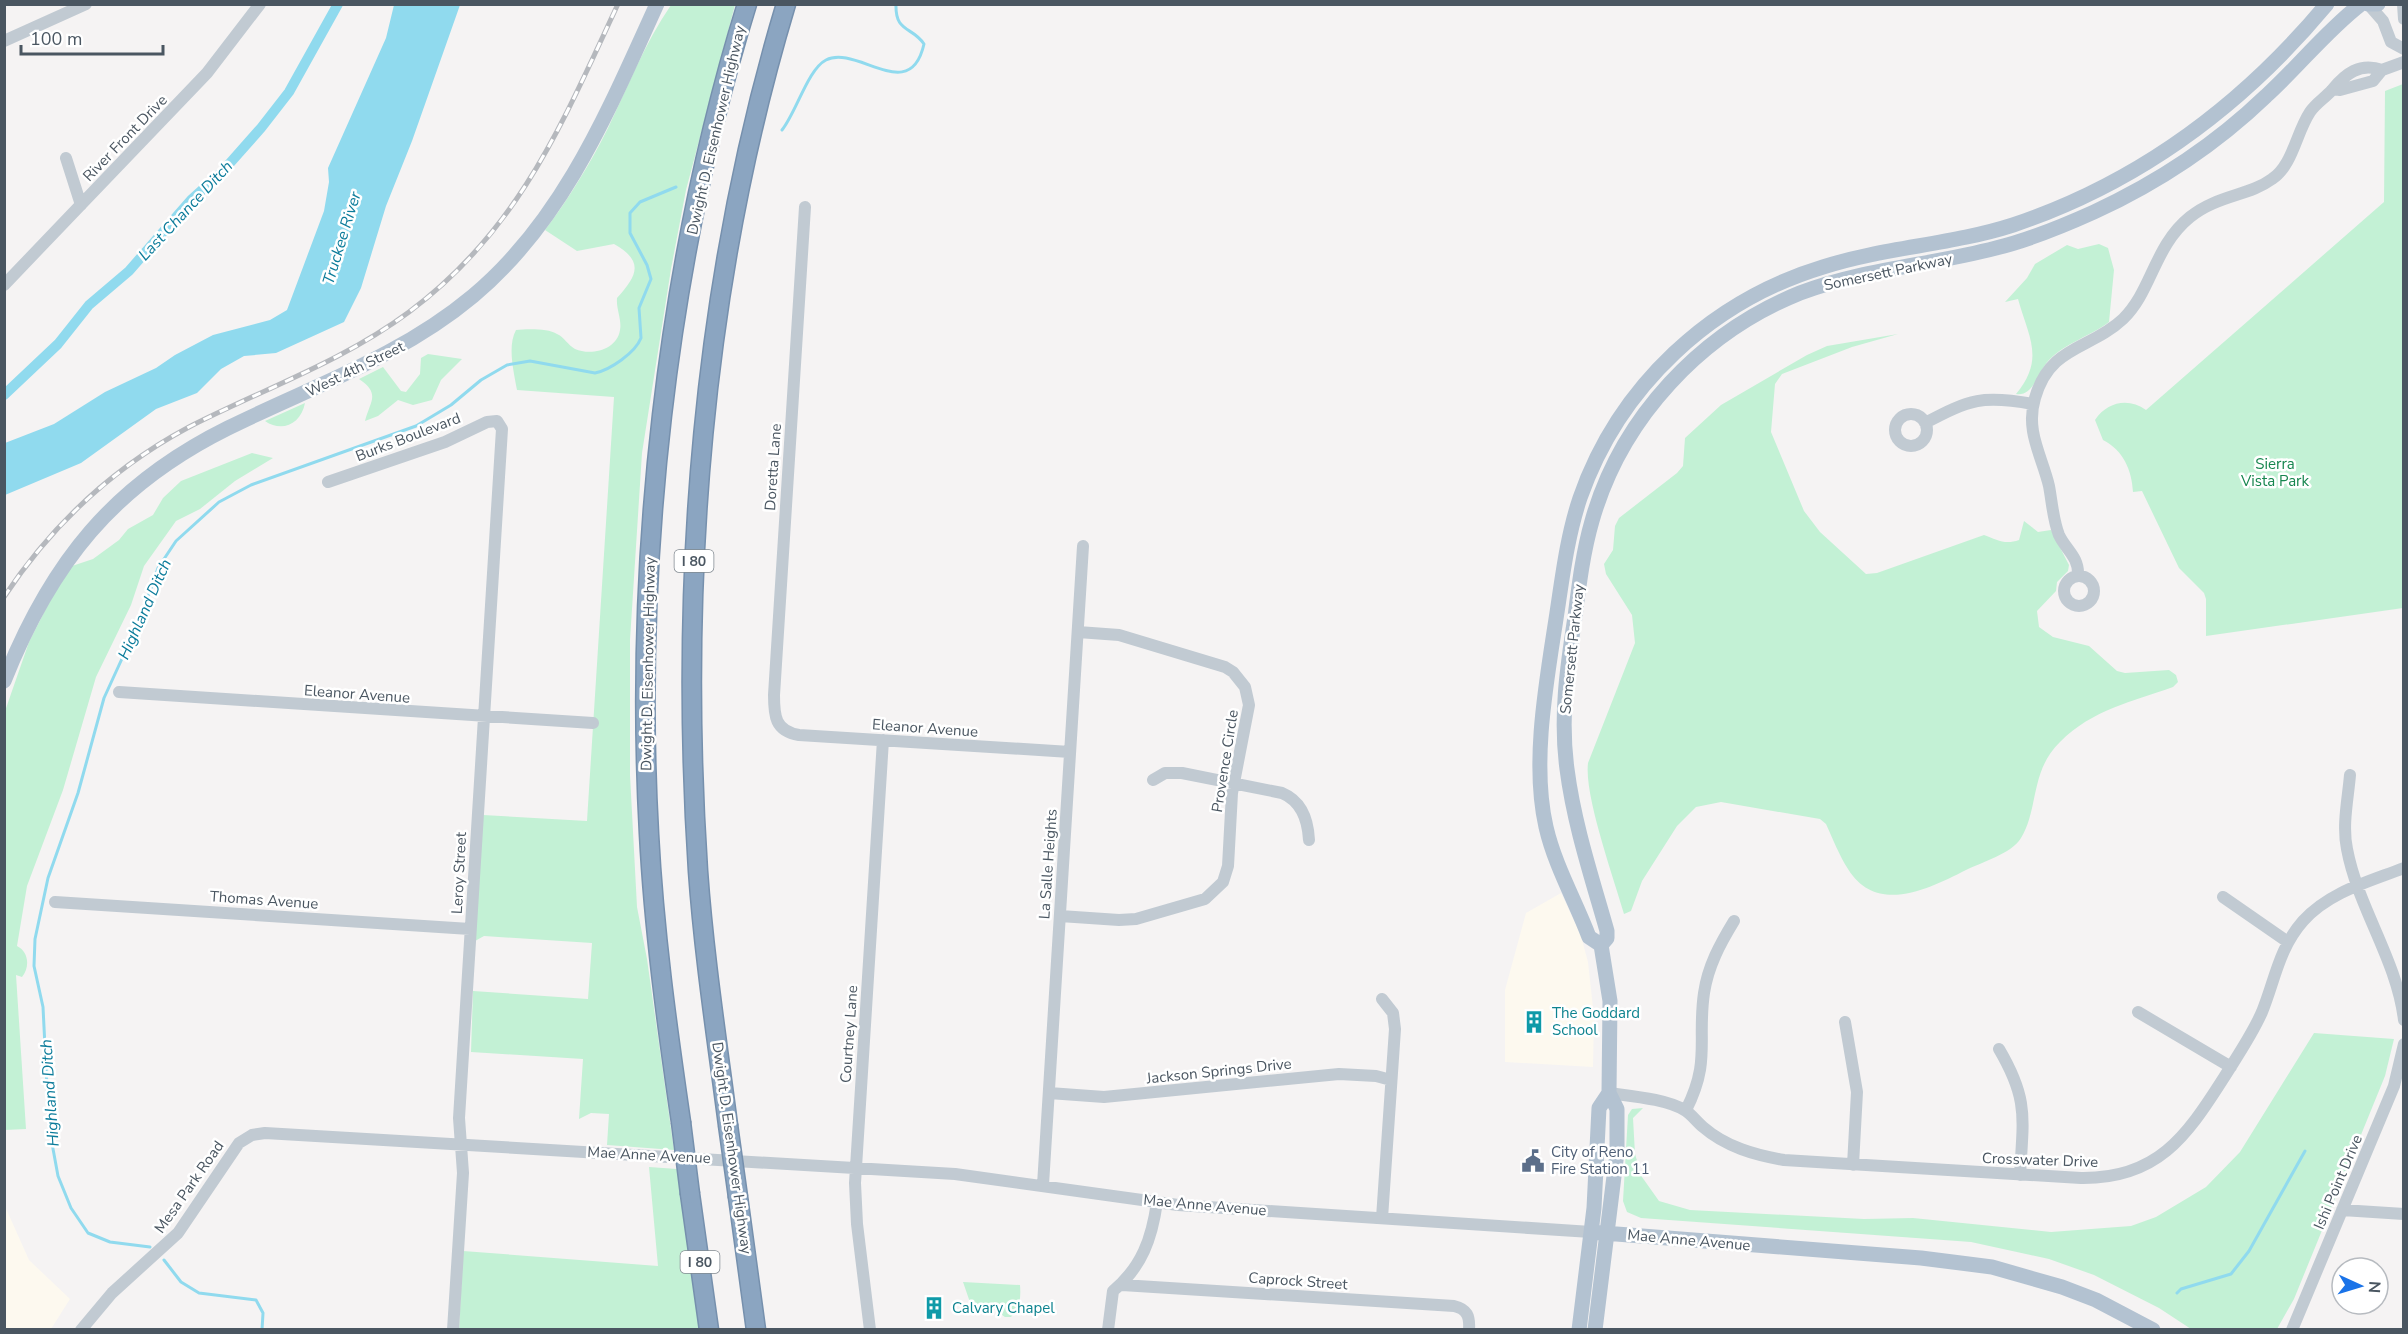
<svg xmlns="http://www.w3.org/2000/svg" width="2408" height="1334" font-family="'Nunito Sans',sans-serif">
	<style>
		.commercial { fill: #fdf9ef }
		.green { fill: #c3f1d5 }
		.water { fill: #90daee }
		.lines { fill: none; stroke-linecap: round; stroke-linejoin: round }
		.stream { stroke: #90daee; stroke-width: 3 }
		.canal { stroke: #90daee; stroke-width: 10 }
		.highway-casing { stroke: #7690ad; stroke-width: 21 }
		.minor { stroke: #c1cad2; stroke-width: 12 }
		.major { stroke: #b3c2d1; stroke-width: 15 }
		.highway { stroke: #8ba5c1; stroke-width: 18 }
		.rail-casing { stroke: #b5b8bd; stroke-width: 5 }
		.rail { stroke: #fff; stroke-width: 3; stroke-dasharray: 9; stroke-linecap: butt }
		.highway-bridge-casing { stroke: #7690ad; stroke-width: 21; stroke-linecap: butt }
		.highway-bridge { stroke: #8ba5c1; stroke-width: 18 }
		.labels { text-anchor: middle; stroke-width: 5; stroke-linejoin: round; paint-order: stroke }
		.shield { fill: #fff; stroke: #808990; stroke-width: 1.5 }
		.shield-label { font-size: 14px; font-weight: bold; fill: #4a5661 }
		.street-label { font-size: 15px; fill: #4a5661; stroke: #fff }
		.park-label { font-size: 15px; fill: #17864f; stroke: #fff }
		.culture-label { font-size: 15px; fill: #0d838f; stroke: #fff; text-anchor: start }
		.service-label { font-size: 15px; fill: #4e5e75; stroke: #fff; text-anchor: start }
		.water-label { font-size: 16px; font-style: italic; fill: #0c7c9b; stroke: #fff }
	</style>
	<rect width="100%" height="100%" fill="#f5f3f3"/>
	<!-- commercial -->
	<path class="commercial" d="M1561,893l20,43 7,26 6,55 -1,50 -88,-5v-72l21,-77z
		M4,1204l25,56 41,39 -19,30h-46z"/>
	<!-- green -->
	<path class="green" d="M671,5h64l-49,185 -15,79 -29,184 -12,187v135l7,132 10,52 27,191 -67,-5 2,-31 -18,-1 -12,6 4,-60 -112,-7 2,-61 115,8 4,-56 -108,-7 -9,5 8,-126 104,6 27,-424 -97,-7c-3,-17 -10,-44 -1,-60 10,-1 32,-2 41,4 7,3 11,11 18,15 16,7 42,1 45,-19 2,-10 -4,-21 -3,-32 21,-23 27,-37 -3,-54l-37,7 -32,-21c24,-32 45,-66 63,-102 20,-42 37,-85 63,-123z
		M2403,84v524l-197,28v-37l-2,-6 -25,-25 -37,-77 -9,1c-1,-22 -10,-42 -30,-52l-8,-20c13,-19 34,-22 51,-10l238,-208 1,-111z
		M2099,244l9,4 6,22 -5,52c-20,15 -42,20 -60,38 -11,11 -15,37 -33,34 29,-35 13,-56 2,-95l-13,3 22,-24 8,-14 32,-19 11,4z
		M1898,334l-46,13 -70,27 -7,10 -4,48 33,79 16,21 46,42 11,-1 107,-38c13,5 21,10 35,5l5,-19 14,11 13,-2 18,35 -1,6 -11,11 -1,9 -19,20 2,16 14,10 36,9 28,25 8,2 44,-3 7,5 2,7 -5,5c-41,15 -80,22 -113,55 -30,29 -21,66 -39,96 -10,16 -39,24 -55,32 -36,18 -89,46 -118,-1 -9,-14 -15,-30 -22,-45l-6,-5 -99,-17 -25,5 -19,19 -35,55 -11,30 -7,3c-10,-36 -40,-118 -36,-151l47,-120 -3,-28 -26,-41 -2,-10 9,-14 2,-24 4,-8 58,-45 6,-7 2,-28 36,-33 86,-50 20,-9z
		M428,354l34,5 -21,21 -9,20 -19,5 -15,-5 -20,16 -13,5c5,-20 16,-27 -6,-42l24,-12 18,24 5,1 14,-18 1,-16z
		M305,403c-4,21 -23,30 -40,18z
		M252,453l21,5 -38,23 -35,28 -24,12 -32,45 -13,39 -35,72 -33,113 -36,96 -10,60c12,6 13,21 5,31l-6,-2 10,154 -21,1 -1,-416 25,-72 24,-47 19,-29 21,-7 26,-19 9,-11 25,-14 10,-17 18,-17z
		M2314,1033l80,6 -9,37 -91,223 -17,30h-86l-32,-21 -65,-33 -45,-16 -78,-17 -330,-24 -14,-6 -4,-11 5,-86 4,-6 11,-1 -10,10 2,36 7,23 17,24 31,9 174,9 49,-1 138,14 80,-6 25,-9 50,-30 34,-35z
		M649,1167l28,2 22,160 -240,1 4,-79 195,15z
		M963,1282l57,3c1,13 0,23 -9,32h-6l-19,-13 -8,2 -5,5z"/>
	<!-- water -->
	<path class="water" d="M394,5h66l-48,136 -26,65 -25,82 -17,34 -68,31 -32,3 -23,13 -24,24 -41,16 -75,54 -76,32v-52l49,-19 51,-32 51,-24 19,-13 38,-20 57,-15 17,-10 37,-99 5,-29 -1,-14 58,-130z"/>
	<g class="lines">
		<!-- stream -->
		<path class="stream" d="M782,130c14,-17 26,-61 44,-70 31,-16 84,46 98,-16 -12,-18 -29,-11 -28,-40
			M150,1247l-40,-5 -22,-9 -17,-25 -13,-32 -9,-49 -6,-120 -9,-41 1,-27 13,-61 30,-85 26,-95 37,-81 17,-49 18,-27 43,-39 32,-17 165,-59 35,-21 30,-25 26,-15 23,-4 65,12c15,-3 40,-20 46,-35l-2,-30 12,-29 -4,-14 -17,-32v-20l10,-11 36,-15
			M164,1260l17,22 18,11 57,7 7,13 -1,17
			M2177,1293l4,-4 50,-15 18,-23 56,-100"/>
		<!-- canal -->
		<path class="canal" d="M4,395l54,-51 31,-39 40,-34 62,-71 31,-28 39,-44 28,-36 49,-88"/>
		<!-- highway casing -->
		<g class="highway-casing">
			<path id="highway" d="M681,1122c-14,-96 -27,-191 -32,-288 -15,-272 17,-568 98,-830
				M728,1125c-11,-85 -24,-169 -30,-254 -19,-290 4,-588 88,-867
				M690,1194l19,136
				M738,1197l18,133"/>
		</g>
		<!-- minor -->
		<path class="minor" d="M2403,4l1,15
			M2369,5l14,16 8,21 13,7
			M4,41l82,-37
			M2333,89l7,1 33,-9 9,-11 22,-8
			M66,158l15,47
			M805,207l-31,488c0,21 1,36 25,40l271,17
			M4,285l203,-212 53,-69
			M1895 430a16 16 0 1 1 32 0a16 16 0 1 1-32 0Z
			M1925,423c45,-24 58,-28 108,-19
			M328,482l117,-40 42,-20 10,-1 5,8 -43,689 4,55 -10,157
			M2078,575c1,-18 -12,-25 -19,-40 -6,-15 -7,-33 -10,-49 -7,-30 -24,-55 -14,-88 15,-53 55,-48 88,-79 29,-28 31,-73 67,-102 27,-22 59,-21 82,-38 21,-14 24,-46 38,-67 6,-9 15,-14 22,-22 13,-16 28,-28 50,-20
			M2064 591a15 15 0 1 1 30 0a15 15 0 1 1-30 0Z
			M119,692l474,31
			M2350,775c-2,24 -8,50 -3,74 11,59 50,111 57,171
			M1153,780l12,-7h17l100,20c19,8 26,27 27,47
			M2223,897l65,45
			M55,902l415,27
			M1060,916l59,4 17,-1 69,-20 18,-17 5,-16 4,-73 17,-88 -4,-18 -12,-15 -8,-5 -106,-32 -41,-3
			M2138,1012l93,55
			M1845,1022l12,70 -4,73
			M1999,1049c30,51 24,69 21,126
			M1049,1093l55,4 235,-23 37,2 15,4
			M1609,1093c21,3 59,6 77,18 6,4 11,11 17,16 23,20 52,28 81,33l297,18c76,1 105,-41 142,-99 13,-21 29,-44 39,-67 13,-32 17,-64 41,-91 26,-29 65,-39 101,-53
			M1686,1110c25,-49 11,-69 18,-117 4,-27 16,-49 30,-72
			M1043,1185l40,-639
			M2342,1210l62,4
			M1382,1218l13,-189 -2,-16 -11,-14
			M1122,1285l332,21c13,3 16,10 15,24
			M81,1330l31,-37 66,-60 61,-90 13,-8 13,-2 690,41 223,31 413,27
			M870,1330l-13,-106 -2,-41 28,-443
			M1108,1330l5,-39c29,-24 39,-53 44,-89
			M2292,1330l102,-244 10,-42"/>
		<!-- major -->
		<path class="major" d="M2368,4h10
			M4,681c47,-118 109,-196 224,-253 85,-42 172,-71 245,-132 91,-76 136,-187 184,-292
			M1601,945l6,-7v-7c-15,-53 -33,-107 -40,-162 -7,-51 0,-101 8,-152 4,-32 8,-65 17,-96 29,-103 109,-188 208,-228 63,-24 132,-28 196,-45 33,-8 67,-22 98,-36 63,-29 122,-68 172,-116 33,-30 60,-65 95,-92
			M1601,945l-12,-8c-14,-37 -34,-71 -43,-110 -16,-69 3,-158 13,-228 5,-34 10,-68 21,-101 39,-112 131,-197 243,-231 62,-20 128,-22 190,-42 125,-42 229,-119 314,-221
			M1591,1232l330,26 71,9 70,20 34,13 57,30
			M1579,1330l15,-122 5,-100 10,-15 1,-92 -9,-56
			M1595,1330l22,-178v-43l-8,-16"/>
		<!-- highway -->
		<use href="#highway" class="highway"/>
		<!-- rail casing -->
		<g class="rail-casing">
			<path id="rail" d="M4,597c47,-71 110,-130 185,-170 74,-38 153,-65 220,-115 110,-82 153,-188 209,-308"/>
		</g>
		<!-- rail -->
		<use href="#rail" class="rail"/>
		<!-- highway-bridge casing -->
		<g class="highway-bridge-casing">
			<path id="highway-bridge" d="M681,1122l9,72
				M728,1125l10,72"/>
		</g>
		<!-- highway-bridge -->
		<use href="#highway-bridge" class="highway-bridge"/>
	</g>
	<!-- icons -->
	<defs>
		<g id="building-bare" transform="scale(1.8)"><path d="M-4-6H4V6H1V3H-1V6H-4ZM-2.5-4.3h1.7v1.8h-1.7ZM.8-4.3h1.7v1.8H.8ZM-2.5-1h1.7V.8h-1.7ZM.8-1h1.7V.8H.8Z" fill="#0f9aa8" stroke="#fff" stroke-width="2.5" paint-order="stroke"/></g>
		<g id="civic-bare" transform="scale(1.8)"><path d="M-.6-6.5H3V-4.5H.6V-3L4-1V1h2V6H-6V1h2V-1L-.6-3ZM-1.2 2.5V6h2.4V2.5Z" fill="#5c6f8a" stroke="#fff" stroke-width="2.5" paint-order="stroke"/></g>
	</defs>
	<g fill-rule="evenodd">
		<use href="#building-bare" x="1534" y="1022"/>
		<use href="#civic-bare" x="1533" y="1161"/>
		<use href="#building-bare" x="934" y="1308"/>
	</g>
	<g class="labels">
		<!-- shield labels -->
		<g class="shield">
			<rect x="674.5" y="550" width="39" height="22" rx="4.5"/>
			<rect x="680.5" y="1251" width="39" height="22" rx="4.5"/>
		</g>
		<g class="shield-label">
			<text x="694" y="566">I 80</text>
			<text x="700" y="1267">I 80</text>
		</g>
		<!-- street labels -->
		<g class="street-label">
			<text transform="translate(716 130) rotate(-77)" y="5">Dwight D. Eisenhower Highway</text>
			<text transform="translate(125 138) rotate(-46)" y="5">River Front Drive</text>
			<text transform="translate(1888 272) rotate(-12)" y="5">Somersett Parkway</text>
			<text transform="translate(355 369) rotate(-26)" y="5">West 4th Street</text>
			<text transform="translate(408 437) rotate(-21)" y="5">Burks Boulevard</text>
			<text transform="translate(773 467) rotate(-86)" y="5">Doretta Lane</text>
			<text transform="translate(1572 649) rotate(-84)" y="5">Somersett Parkway</text>
			<text transform="translate(648 664) rotate(-89)" y="5">Dwight D. Eisenhower Highway</text>
			<text transform="translate(357 694) rotate(4)" y="5">Eleanor Avenue</text>
			<text transform="translate(925 728) rotate(4)" y="5">Eleanor Avenue</text>
			<text transform="translate(1225 761) rotate(-81)" y="5">Provence Circle</text>
			<text transform="translate(1048 864) rotate(-86)" y="5">La Salle Heights</text>
			<text transform="translate(459 873) rotate(-87)" y="5">Leroy Street</text>
			<text transform="translate(264 900) rotate(4)" y="5">Thomas Avenue</text>
			<text transform="translate(849 1034) rotate(-86)" y="5">Courtney Lane</text>
			<text transform="translate(1219 1071) rotate(-6)" y="5">Jackson Springs Drive</text>
			<text transform="translate(732 1148) rotate(82)" y="5">Dwight D. Eisenhower Highway</text>
			<text transform="translate(649 1155) rotate(3)" y="5">Mae Anne Avenue</text>
			<text transform="translate(2040 1160) rotate(2)" y="5">Crosswater Drive</text>
			<text transform="translate(2338 1182) rotate(-67)" y="5">Ishi Point Drive</text>
			<text transform="translate(189 1187) rotate(-55)" y="5">Mesa Park Road</text>
			<text transform="translate(1205 1205) rotate(5)" y="5">Mae Anne Avenue</text>
			<text transform="translate(1689 1240) rotate(5)" y="5">Mae Anne Avenue</text>
			<text transform="translate(1298 1281) rotate(4)" y="5">Caprock Street</text>
		</g>
		<!-- park labels -->
		<g class="park-label">
			<text x="2275" y="469">Sierra<tspan x="2275" dy="17">Vista Park</tspan></text>
		</g>
		<!-- culture labels -->
		<g class="culture-label">
			<text x="1552" y="1018">The Goddard<tspan x="1552" dy="17">School</tspan></text>
			<text x="952" y="1313">Calvary Chapel</text>
		</g>
		<!-- service labels -->
		<g class="service-label">
			<text x="1551" y="1157">City of Reno<tspan x="1551" dy="17">Fire Station 11</tspan></text>
		</g>
		<!-- water labels -->
		<g class="water-label">
			<text transform="translate(185 210) rotate(-47)" y="6">Last Chance Ditch</text>
			<text transform="translate(341 238) rotate(-73)" y="6">Truckee River</text>
			<text transform="translate(144 609) rotate(-66)" y="6">Highland Ditch</text>
			<text transform="translate(49 1093) rotate(-94)" y="6">Highland Ditch</text>
		</g>
	</g>
	<!-- border -->
	<rect width="2408" height="1334" fill="none" stroke="#4a5661" stroke-width="12"/>
	<!-- north arrow -->
	<g transform="translate(2360 1286) rotate(94)"><circle r="28" fill="#ffffff" stroke="#b7bbc0" stroke-width="1.5"/>
	<path d="M0-4.5L10 22L0 15L-10 22Z" fill="#1a73e8"/>
	<text y="-9" font-size="16" font-weight="bold" text-anchor="middle" fill="#4a5661">N</text>
	</g>
	<!-- scale -->
	<path d="M21 45v9h142v-9" fill="none" stroke="#4a5661" stroke-width="3"/>
	<text x="30" y="45" font-size="18" fill="#4a5661" stroke="#ffffff" stroke-width="4.5" paint-order="stroke">100 m</text>
</svg>
